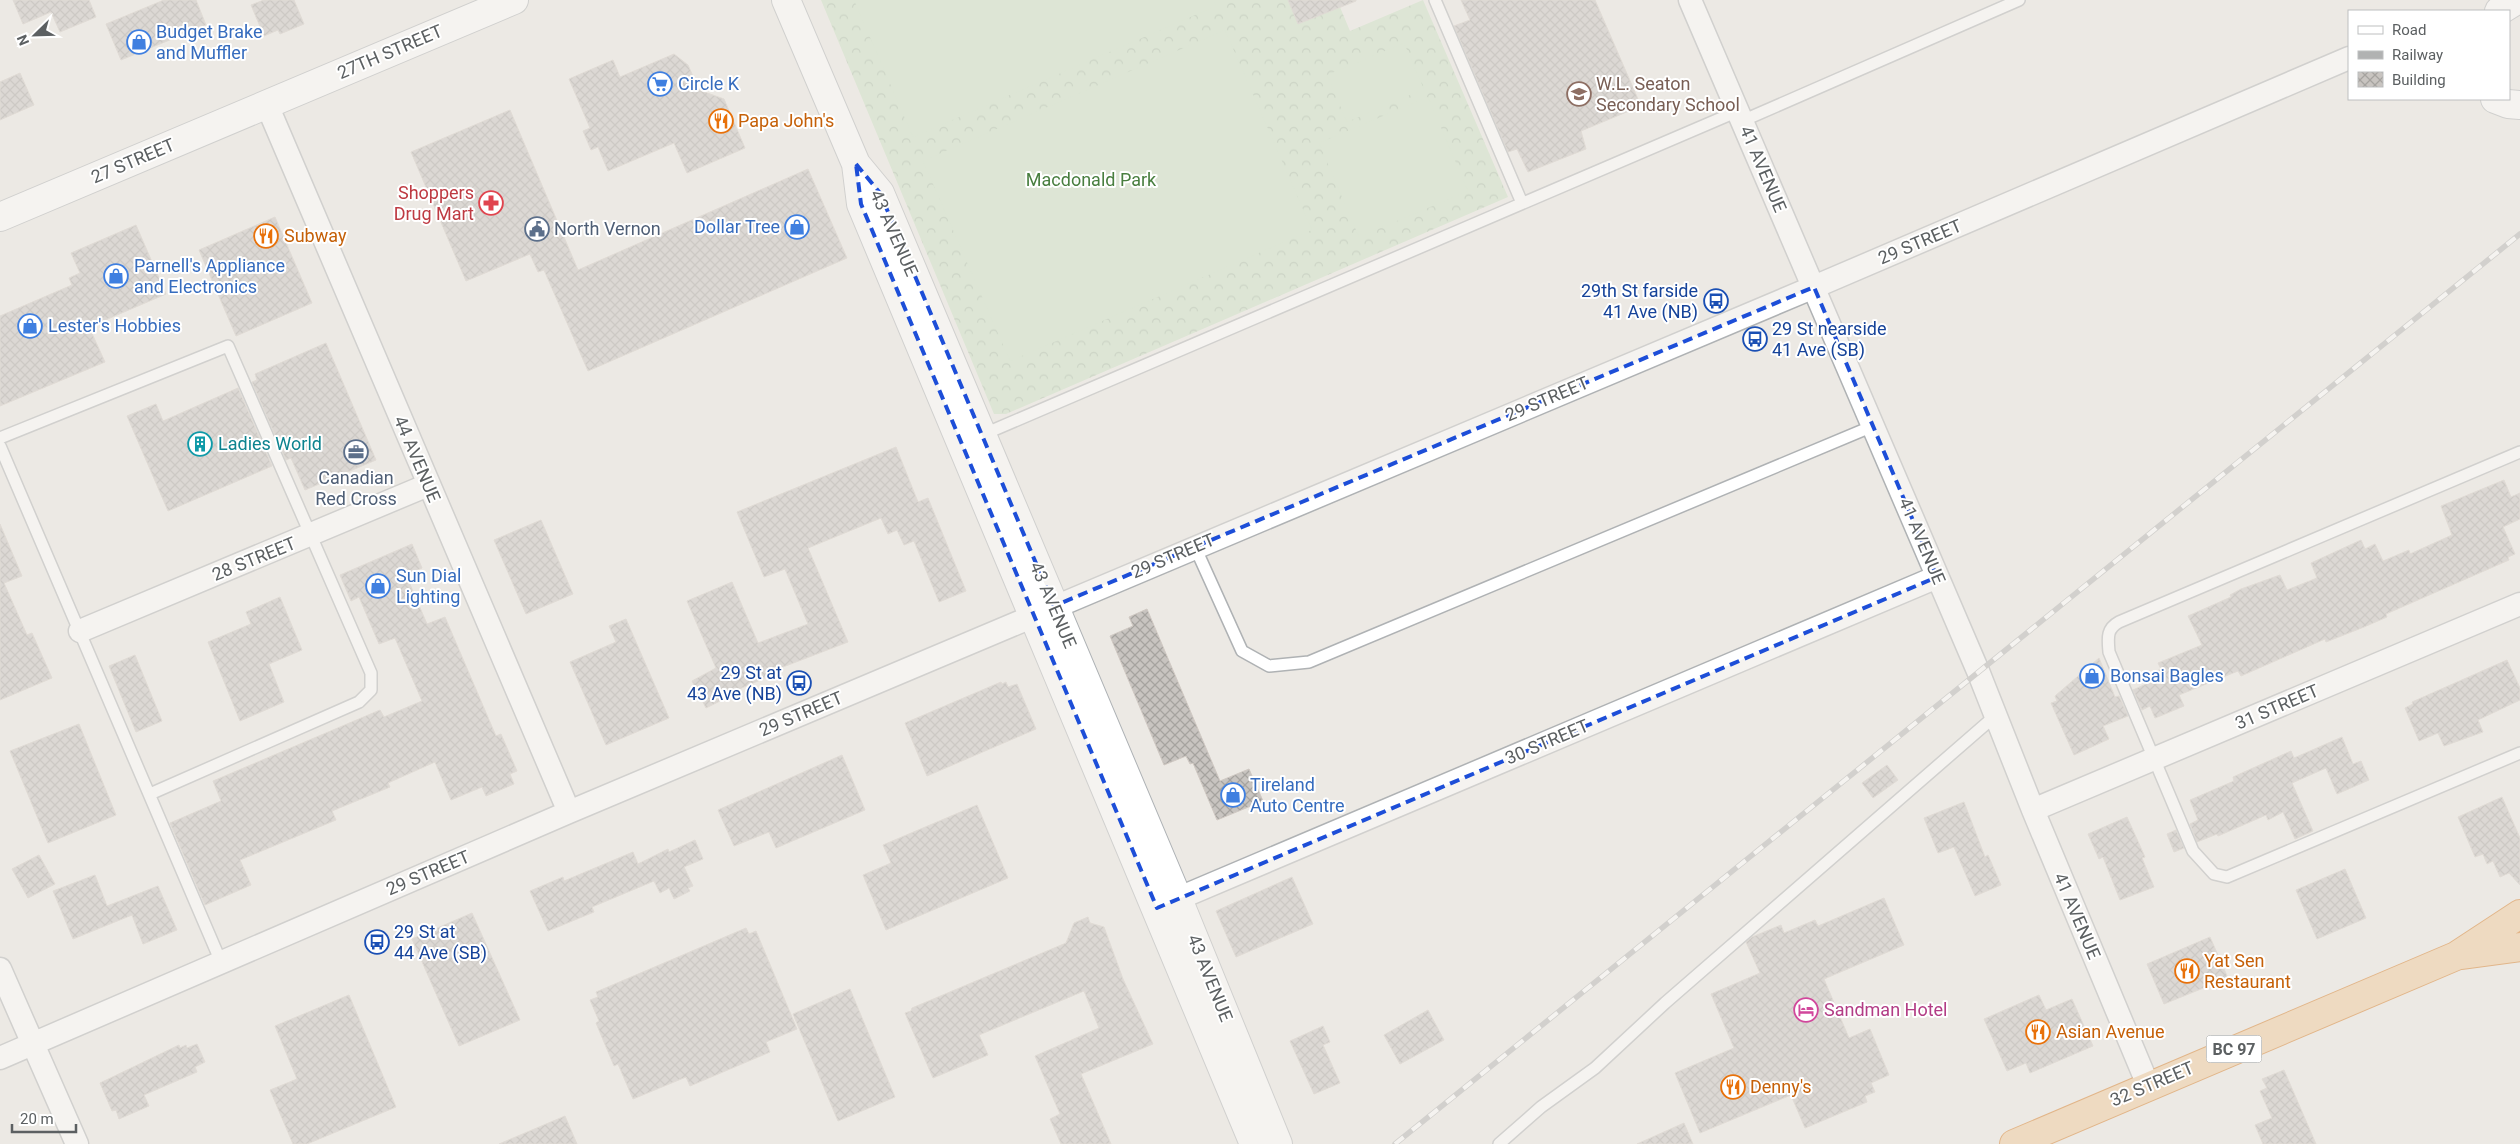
<svg xmlns="http://www.w3.org/2000/svg" width="2520" height="1144" font-family="Roboto,sans-serif">
	<style>
		.forest { fill: url(#forest-crowns) }
		.pitch { fill: #c9e1c3 }
		.building { fill: url(#building-cross-hatch); stroke: #d0c9c3 }
		.lines { fill: none; stroke-linecap: round; stroke-linejoin: round }
		.lane-casing { stroke: #afb2b4; stroke-width: 14 }
		.street-casing { stroke: #afb2b4; stroke-width: 25 }
		.secondary-casing { stroke: #aeb2b5; stroke-width: 30 }
		.highway-casing { stroke: #d4771c; stroke-width: 30 }
		.lane { stroke: #fff; stroke-width: 11 }
		.street { stroke: #fff; stroke-width: 22 }
		.secondary { stroke: #fff; stroke-width: 28 }
		.highway { stroke: #efc897; stroke-width: 28 }
		.rail-casing { stroke: #b1b2b2; stroke-width: 5.5 }
		.rail { stroke: #fff; stroke-width: 4; stroke-dasharray: 11; stroke-linecap: butt }
		.marked { fill: none; stroke: #1d4ed8; stroke-width: 4; stroke-dasharray: 10 6; stroke-linejoin: round }
		.labels { text-anchor: middle; stroke-width: 4; stroke-linejoin: round; paint-order: stroke }
		.shield { fill: #fff; stroke: #8d9091; stroke-width: 1 }
		.shield-label { font-size: 16px; font-weight: bold; fill: #5c6062 }
		.shop-label { font-size: 18px; fill: #366cbe; stroke: #fff; text-anchor: start }
		.street-label { font-size: 18px; fill: #5c6062; stroke: #fff }
		.education-label { font-size: 18px; fill: #785e54; stroke: #fff; text-anchor: start }
		.food-label { font-size: 18px; fill: #c56008; stroke: #fff; text-anchor: start }
		.park-label { font-size: 18px; fill: #487e3f; stroke: #fff }
		.health-label { font-size: 18px; fill: #be3a42; stroke: #fff; text-anchor: end }
		.service-label { font-size: 18px; fill: #4e5e75; stroke: #fff; text-anchor: start }
		.transit-label { font-size: 18px; fill: #164399; stroke: #fff; text-anchor: end }
		.culture-label { font-size: 18px; fill: #0d838f; stroke: #fff; text-anchor: start }
		.hotel-label { font-size: 18px; fill: #b23c85; stroke: #fff; text-anchor: start }
	</style>
	<defs>
		<pattern id="forest-crowns" width="20" height="18" patternUnits="userSpaceOnUse" patternTransform="scale(1.25)"><rect width="20" height="18" fill="#c9e1c3"/><path d="M2 6a3 3 0 1 1 6 0M12 15a3 3 0 1 1 6 0" fill="none" stroke="#a6baa2"/></pattern>
		<pattern id="building-cross-hatch" width="8" height="8" patternUnits="userSpaceOnUse" patternTransform="scale(1.25)"><rect width="8" height="8" fill="#c8c4c0"/><path d="M0 0l8 8M0 8l8-8" fill="none" stroke="#a6a39f"/></pattern>
	</defs>
	<rect width="100%" height="100%" fill="#ece9e4"/>
	<!-- forest -->
	<path class="forest" d="M821,0h516l13,31 73,-31 85,197 -502,217h-12z"/>
	<!-- pitch -->
	<path class="pitch" d="M854,0h359l3,6 -303,131z
		M1225,30l87,200 -302,131 -87,-200z
		M1404,43l20,46 -77,33 -20,-47z
		M1428,97l40,94 -109,46 -40,-94z"/>
	<!-- building -->
	<path class="building" d="M13,0h76l7,17 -36,15 -9,-20 -28,12z
		M164,0h32l10,25 -85,35 -15,-36z
		M264,0h30l10,24 -24,10 -2,-4 -14,6 -13,-31z
		M1288,0h68v1l-58,23z
		M1461,0h134l46,106 -60,25 5,18 -58,23 -11,-23 -9,3 -54,-126 16,-6z
		M674,54l14,11 11,25 25,9 21,49 -58,25 -13,-30 -66,28 -10,-24 -7,3 -8,-19 7,-3 -21,-49 44,-19 7,17z
		M20,73l14,32 -34,15v-38z
		M510,110l68,160 230,-101 39,89 -259,113 -44,-101 -6,2 -8,-18 -64,27 -55,-129z
		M275,217l37,86 -76,33 -37,-86z
		M136,225l30,69 -77,33 16,35 -105,44v-90l72,-31 -3,-7 11,-5 -9,-20z
		M326,343l50,117 -71,30 -14,-32 -5,2 -34,-78 5,-2 -2,-6z
		M238,388l34,78 -104,45 -41,-95 29,-12 7,17z
		M896,447l22,55 10,-4 38,93 -27,11 -25,-61 -10,4 -7,-15 -9,4 -7,-16 -73,30 40,94 -78,30 2,3 -49,21 1,3 -18,9 -14,-27 24,-13 -29,-67 45,-19 26,61 50,-19 -23,-55 -21,8 -27,-65z
		M2504,480l7,17 9,-4v26l-17,8 12,27 -7,3 1,3 -123,54 1,3 -23,10 -38,15 -1,-3 -84,37 -3,-5 -59,24 5,11 -19,8 -10,4 -5,-12 -8,4 -9,-20 15,-7 -3,-7 16,-7 -3,-6 44,-18 -14,-29 43,-19 -1,-2 11,-6 39,-14 7,15 30,-12 -6,-15 50,-23 4,9 10,-5 8,17 26,-11 1,4 42,-19 -11,-29z
		M541,520l32,74 -47,20 -32,-74z
		M0,524l22,52 -18,7 23,52 5,-2 20,45 -52,22z
		M412,544l10,24 -16,7 21,49 18,-7 51,119 5,-2 16,37 -7,3 4,10 -28,12 -4,-9 -31,13 -16,-38 -47,21 2,4 -58,24 4,9 -96,40 11,25 -46,20 -35,-82 51,-22 -8,-20 167,-71 4,7 38,-16 -27,-63 -16,6 -20,-47 -8,4 -11,-26z
		M280,597l22,53 -33,14 15,38 -44,19 -32,-79 43,-18 -5,-12z
		M1147,609l73,172 29,-12 14,32 -46,19 -24,-57 -3,1 -4,-8 -22,9 -54,-129 23,-10 -4,-9z
		M626,619l43,99 -63,27 -36,-83 46,-20 -7,-16z
		M135,655l27,66 -26,11 -27,-66z
		M2099,658l16,39 4,-1 9,20 -25,10 6,13 -35,16 -23,-52 6,-2 -2,-5z
		M2507,660l13,28v12l-42,20 5,12 -39,14 -6,-13 -19,8 -14,-33 8,-4 -1,-2z
		M1001,682l1,2 4,-2 2,5 9,-3 19,45 -109,47 -22,-53z
		M79,724l37,91 -68,28 -38,-92z
		M2342,737l11,27 8,-3 8,19 -32,14 -11,-26 -34,15 21,48 -18,8 -12,-27 -15,8 -2,-5 -48,21 -1,-2 -20,8 -7,-18 8,-4 -8,-20 44,-19 -1,-4 58,-26 3,7z
		M842,755l23,55 -89,38 -7,-16 -35,14 -16,-36z
		M1887,765l11,15 -25,18 -11,-15z
		M2502,797l18,41v47l-11,-12 -9,4 -7,-16 -6,3 -4,-10 -8,3 -17,-40z
		M1964,802l21,55 3,-2 13,30 -26,11 -21,-49 -16,6 -14,-35z
		M977,805l31,73 -122,52 -23,-55 28,-12 -8,-18z
		M2127,817l18,40 -3,1 12,29 -34,13 -17,-43 -4,2 -11,-25z
		M2176,830l8,18 -10,4 -7,-18z
		M695,840l8,19 -19,8 9,19 -5,2 2,3 -16,8 -5,-11 -9,5 -6,-12 -62,26 2,5 -46,19 -18,-40 33,-14 1,4 69,-29 5,12 30,-15 1,3z
		M39,855l16,29 -27,14 -16,-29z
		M2345,869l21,49 -49,21 -21,-49z
		M95,875l12,31 51,-20 19,44 -34,14 -11,-29 -59,24 -20,-48z
		M1292,877l21,47 -77,33 -20,-46z
		M1884,898l20,47 -80,34 25,59 21,-9 19,46 -18,8 4,9 -10,4 2,6 -62,26 -14,-33 -91,38 -25,-60 59,-25 -23,-54 49,-21 -14,-31 6,-5 29,-12 3,8 31,-13 3,6z
		M472,913l48,107 -61,26 -47,-107z
		M1088,917l2,6 14,4 19,52 30,65 -72,30 30,70h-50l-11,-25 10,-5 -25,-58 64,-28 -15,-37 -105,44 9,20 -55,23 -28,-65 6,-2 1,-3 154,-65 8,-20z
		M746,928l3,6 7,-3 41,98 -31,13 4,10 -80,34 -4,-9 -53,22 -15,-35 -4,2 -18,-43 3,-2 -9,-21 8,-3 -2,-5z
		M2210,937l18,41 -64,26 -17,-40z
		M850,989l45,108 -57,24 -45,-107z
		M349,995l47,112 -89,37h-14l-23,-54 27,-11 -22,-53z
		M2039,995l7,15 26,-11 21,47 -63,27 -4,-10 -19,8 -23,-52z
		M1428,1010l16,30 -44,24 -16,-29z
		M1323,1026l7,16 -7,3 17,38 -26,11 -24,-53z
		M197,1044l8,18 -10,5 2,5 -53,23 5,11 -30,13 -3,-9 -4,1 -12,-28 79,-38 1,3 6,-3 1,3z
		M2284,1070l32,74h-53l-8,-19 17,-7 -12,-27 7,-3 -5,-9z
		M565,1116l12,28h-78z
		M1684,1123l9,21h-56z"/>
	<g class="lines">
		<!-- lane casing -->
		<g class="lane-casing">
			<path id="lane" d="M1435,0l87,203
				M1742,121l277,-121
				M982,435l756,-324
				M0,438l228,-92 143,327v17l-12,12 -209,92
				M0,446l221,516
				M2520,452l-401,170c-13,7 -11,17 -10,30l84,199 21,23 13,3 293,-124
				M1195,547l47,104 27,15 40,-4 564,-236
				M1499,1144l42,-37 54,-39 70,-65 330,-287"/>
		</g>
		<!-- street casing -->
		<g class="street-casing">
			<path id="street" d="M1690,0l288,671 55,139 115,275
				M267,105l302,707
				M80,631l348,-146
				M2033,810l487,-206
				M1163,905l774,-328
				M0,969l77,175
				M0,1058l569,-246 1245,-525 535,-229"/>
		</g>
		<!-- secondary casing -->
		<g class="secondary-casing">
			<path id="secondary" d="M786,0l70,164 24,29 298,706 100,245
				M2499,11l18,-11
				M2495,99l13,5 12,1
				M856,164l5,40c129,314 264,626 393,940
				M0,217l514,-217"/>
		</g>
		<!-- highway casing -->
		<g class="highway-casing">
			<path id="highway" d="M2462,955l58,-8
				M2014,1144l442,-188 64,-42"/>
		</g>
		<!-- lane -->
		<use href="#lane" class="lane"/>
		<!-- street -->
		<use href="#street" class="street"/>
		<!-- secondary -->
		<use href="#secondary" class="secondary"/>
		<!-- highway -->
		<use href="#highway" class="highway"/>
		<!-- rail casing -->
		<g class="rail-casing">
			<path id="rail" d="M1395,1144l1125,-910"/>
		</g>
		<!-- rail -->
		<use href="#rail" class="rail"/>
	</g>
	<!-- marked area -->
	<path d="M0 0H2520V1144H0ZM856,164l24,29 174,413 760,-319 123,290 -780,331 -296,-704z" fill="#ece9e4" fill-opacity=".55" fill-rule="evenodd"/>
	<path class="marked" d="M856,164l24,29 174,413 760,-319 123,290 -780,331 -296,-704z"/>
	<!-- icons -->
	<defs>
		<g id="shop-ring" transform="scale(1.25)"><circle r="9.5" fill="#fff" stroke="#3f7fe0" stroke-width="1.5"/><path d="M-5-2.5h2.3a2.7 3.5 0 0 1 5.4 0H5L5.5 6h-11ZM-1.5-2.5h3a1.5 2.3 0 0 0-3 0Z" fill="#3f7fe0"/></g>
		<g id="supermarket-ring" transform="scale(1.25)"><circle r="9.5" fill="#fff" stroke="#3f7fe0" stroke-width="1.5"/><path d="M-6-5.5h2.5l.6 2H6L4.5 2H-2.5L-4.4-4H-6ZM-1.5 3.2a1.3 1.3 0 1 0 .1 0ZM3 3.2a1.3 1.3 0 1 0 .1 0Z" fill="#3f7fe0"/></g>
		<g id="school-ring" transform="scale(1.25)"><circle r="9.5" fill="#fff" stroke="#8d6e63" stroke-width="1.5"/><path d="M0-5L7-2L0 1L-7-2ZM-4 1L0 2.5L4 1V4Q0 6-4 4Z" fill="#8d6e63"/></g>
		<g id="restaurant-ring" transform="scale(1.25)"><circle r="9.5" fill="#fff" stroke="#e8710a" stroke-width="1.5"/><path d="M-5-6h1v4h1v-4h1v4h1v-4h1v5L-1.5 .5V6h-2V.5L-5-1ZM5-6V6H3V1.5H1.5Q1.5-4 5-6Z" fill="#e8710a"/></g>
		<g id="pharmacy-ring" transform="scale(1.25)"><circle r="9.5" fill="#fff" stroke="#e0444e" stroke-width="1.5"/><path d="M-2-6h4v4h4v4h-4v4h-4v-4h-4v-4h4Z" fill="#e0444e"/></g>
		<g id="civic-ring" transform="scale(1.25)"><circle r="9.5" fill="#fff" stroke="#5c6f8a" stroke-width="1.5"/><path d="M-.6-6.5H3V-4.5H.6V-3L4-1V1h2V6H-6V1h2V-1L-.6-3ZM-1.2 2.5V6h2.4V2.5Z" fill="#5c6f8a"/></g>
		<g id="bus-ring" transform="scale(1.25)"><circle r="9.5" fill="#fff" stroke="#1a4fb4" stroke-width="1.5"/><path d="M-5-6H5V4H4V6H2V4H-2V6H-4V4H-5ZM-3.5-4V0h7V-4ZM-3.5 1.2v1.5H-2V1.2ZM2 1.2v1.5H3.5V1.2Z" fill="#1a4fb4"/></g>
		<g id="building-ring" transform="scale(1.25)"><circle r="9.5" fill="#fff" stroke="#0f9aa8" stroke-width="1.5"/><path d="M-4-6H4V6H1V3H-1V6H-4ZM-2.5-4.3h1.7v1.8h-1.7ZM.8-4.3h1.7v1.8H.8ZM-2.5-1h1.7V.8h-1.7ZM.8-1h1.7V.8H.8Z" fill="#0f9aa8"/></g>
		<g id="office-ring" transform="scale(1.25)"><circle r="9.5" fill="#fff" stroke="#5c6f8a" stroke-width="1.5"/><path d="M-6-3h4V-5.5h4V-3h4V5H-6ZM-1-4.5V-3h2v-1.5ZM-6 0V1H6V0Z" fill="#5c6f8a"/></g>
		<g id="hotel-ring" transform="scale(1.25)"><circle r="9.5" fill="#fff" stroke="#d1479c" stroke-width="1.5"/><path d="M-6-4.5h1.5V1H6V5H4.5V3h-9V5H-6ZM-4 0a1.8 1.8 0 1 1 3.6 0ZM.5 0V-2.5h3Q6-2.5 6 0Z" fill="#d1479c"/></g>
	</defs>
	<g fill-rule="evenodd">
		<use href="#shop-ring" x="139" y="42"/>
		<use href="#supermarket-ring" x="660" y="84"/>
		<use href="#school-ring" x="1579" y="94"/>
		<use href="#restaurant-ring" x="721" y="121"/>
		<use href="#pharmacy-ring" x="491" y="203"/>
		<use href="#shop-ring" x="797" y="227"/>
		<use href="#civic-ring" x="537" y="229"/>
		<use href="#restaurant-ring" x="266" y="236"/>
		<use href="#shop-ring" x="116" y="276"/>
		<use href="#bus-ring" x="1716" y="301"/>
		<use href="#shop-ring" x="30" y="326"/>
		<use href="#bus-ring" x="1755" y="339"/>
		<use href="#building-ring" x="200" y="444"/>
		<use href="#office-ring" x="356" y="452"/>
		<use href="#shop-ring" x="378" y="586"/>
		<use href="#shop-ring" x="2092" y="676"/>
		<use href="#bus-ring" x="799" y="683"/>
		<use href="#shop-ring" x="1233" y="795"/>
		<use href="#bus-ring" x="377" y="942"/>
		<use href="#restaurant-ring" x="2187" y="971"/>
		<use href="#hotel-ring" x="1806" y="1010"/>
		<use href="#restaurant-ring" x="2038" y="1032"/>
		<use href="#restaurant-ring" x="1733" y="1087"/>
	</g>
	<g class="labels">
		<!-- shield labels -->
		<rect class="shield" x="2206.5" y="1035.5" width="55" height="27" rx="4"/>
		<g class="shield-label">
			<text x="2234" y="1055">BC 97</text>
		</g>
		<!-- shop labels -->
		<g class="shop-label">
			<text x="156" y="38">Budget Brake<tspan x="156" dy="21">and Muffler</tspan></text>
			<text x="678" y="90">Circle K</text>
			<text x="780" y="233" text-anchor="end">Dollar Tree</text>
			<text x="134" y="272">Parnell's Appliance<tspan x="134" dy="21">and Electronics</tspan></text>
			<text x="48" y="332">Lester's Hobbies</text>
			<text x="396" y="582">Sun Dial<tspan x="396" dy="21">Lighting</tspan></text>
			<text x="2110" y="682">Bonsai Bagles</text>
			<text x="1250" y="791">Tireland<tspan x="1250" dy="21">Auto Centre</tspan></text>
		</g>
		<!-- street labels -->
		<g class="street-label">
			<text transform="translate(390 52) rotate(-23)" y="6">27TH STREET</text>
			<text transform="translate(133 161) rotate(-23)" y="6">27 STREET</text>
			<text transform="translate(1763 169) rotate(67)" y="6">41 AVENUE</text>
			<text transform="translate(894 233) rotate(66)" y="6">43 AVENUE</text>
			<text transform="translate(1920 242) rotate(-23)" y="6">29 STREET</text>
			<text transform="translate(1547 399) rotate(-23)" y="6">29 STREET</text>
			<text transform="translate(417 459) rotate(67)" y="6">44 AVENUE</text>
			<text transform="translate(1922 541) rotate(67)" y="6">41 AVENUE</text>
			<text transform="translate(1173 556) rotate(-23)" y="6">29 STREET</text>
			<text transform="translate(254 559) rotate(-22)" y="6">28 STREET</text>
			<text transform="translate(1053 605) rotate(67)" y="6">43 AVENUE</text>
			<text transform="translate(2277 707) rotate(-23)" y="6">31 STREET</text>
			<text transform="translate(801 714) rotate(-23)" y="6">29 STREET</text>
			<text transform="translate(1547 742) rotate(-23)" y="6">30 STREET</text>
			<text transform="translate(428 873) rotate(-23)" y="6">29 STREET</text>
			<text transform="translate(2077 916) rotate(67)" y="6">41 AVENUE</text>
			<text transform="translate(1210 978) rotate(68)" y="6">43 AVENUE</text>
			<text transform="translate(2152 1084) rotate(-23)" y="6">32 STREET</text>
		</g>
		<!-- education labels -->
		<g class="education-label">
			<text x="1596" y="90">W.L. Seaton<tspan x="1596" dy="21">Secondary School</tspan></text>
		</g>
		<!-- food labels -->
		<g class="food-label">
			<text x="738" y="127">Papa John's</text>
			<text x="284" y="242">Subway</text>
			<text x="2204" y="967">Yat Sen<tspan x="2204" dy="21">Restaurant</tspan></text>
			<text x="2056" y="1038">Asian Avenue</text>
			<text x="1750" y="1093">Denny's</text>
		</g>
		<!-- park labels -->
		<g class="park-label">
			<text x="1091" y="186">Macdonald Park</text>
		</g>
		<!-- health labels -->
		<g class="health-label">
			<text x="474" y="199">Shoppers<tspan x="474" dy="21">Drug Mart</tspan></text>
		</g>
		<!-- service labels -->
		<g class="service-label">
			<text x="554" y="235">North Vernon</text>
			<text x="356" y="484" text-anchor="middle">Canadian<tspan x="356" dy="21">Red Cross</tspan></text>
		</g>
		<!-- transit labels -->
		<g class="transit-label">
			<text x="1698" y="297">29th St farside<tspan x="1698" dy="21">41 Ave (NB)</tspan></text>
			<text x="1772" y="335" text-anchor="start">29 St nearside<tspan x="1772" dy="21">41 Ave (SB)</tspan></text>
			<text x="782" y="679">29 St at<tspan x="782" dy="21">43 Ave (NB)</tspan></text>
			<text x="394" y="938" text-anchor="start">29 St at<tspan x="394" dy="21">44 Ave (SB)</tspan></text>
		</g>
		<!-- culture labels -->
		<g class="culture-label">
			<text x="218" y="450">Ladies World</text>
		</g>
		<!-- hotel labels -->
		<g class="hotel-label">
			<text x="1824" y="1016">Sandman Hotel</text>
		</g>
	</g>
	<!-- legend -->
	<rect x="2348" y="10" width="162" height="90" fill="#ffffff" stroke="#bebfc0"/>
	<rect x="2358" y="26" width="25" height="8" fill="#ffffff" stroke="#bebfc0"/>
	<text x="2392" y="35" font-size="15" fill="#5c6062">Road</text>
	<rect x="2358" y="51" width="25" height="8" fill="#b1b2b2" stroke="#bebfc0"/>
	<text x="2392" y="60" font-size="15" fill="#5c6062">Railway</text>
	<rect x="2358" y="72" width="25" height="15" fill="url(#building-cross-hatch)" stroke="#bebfc0"/>
	<text x="2392" y="85" font-size="15" fill="#5c6062">Building</text>
	<!-- north arrow -->
	<g transform="translate(35 35) rotate(247)" stroke="#ffffff" stroke-width="4" paint-order="stroke">
	<path d="M0-4L9 19L0 12L-9 19Z" fill="#5c6062"/>
	<text y="-8" font-size="14" font-weight="bold" text-anchor="middle" fill="#5c6062">N</text>
	</g>
	<!-- scale -->
	<path d="M12 1124v8h64v-8" fill="none" stroke="#5c6062" stroke-width="2.5"/>
	<text x="20" y="1124" font-size="15" fill="#5c6062" stroke="#ffffff" stroke-width="4" paint-order="stroke">20 m</text>
</svg>
